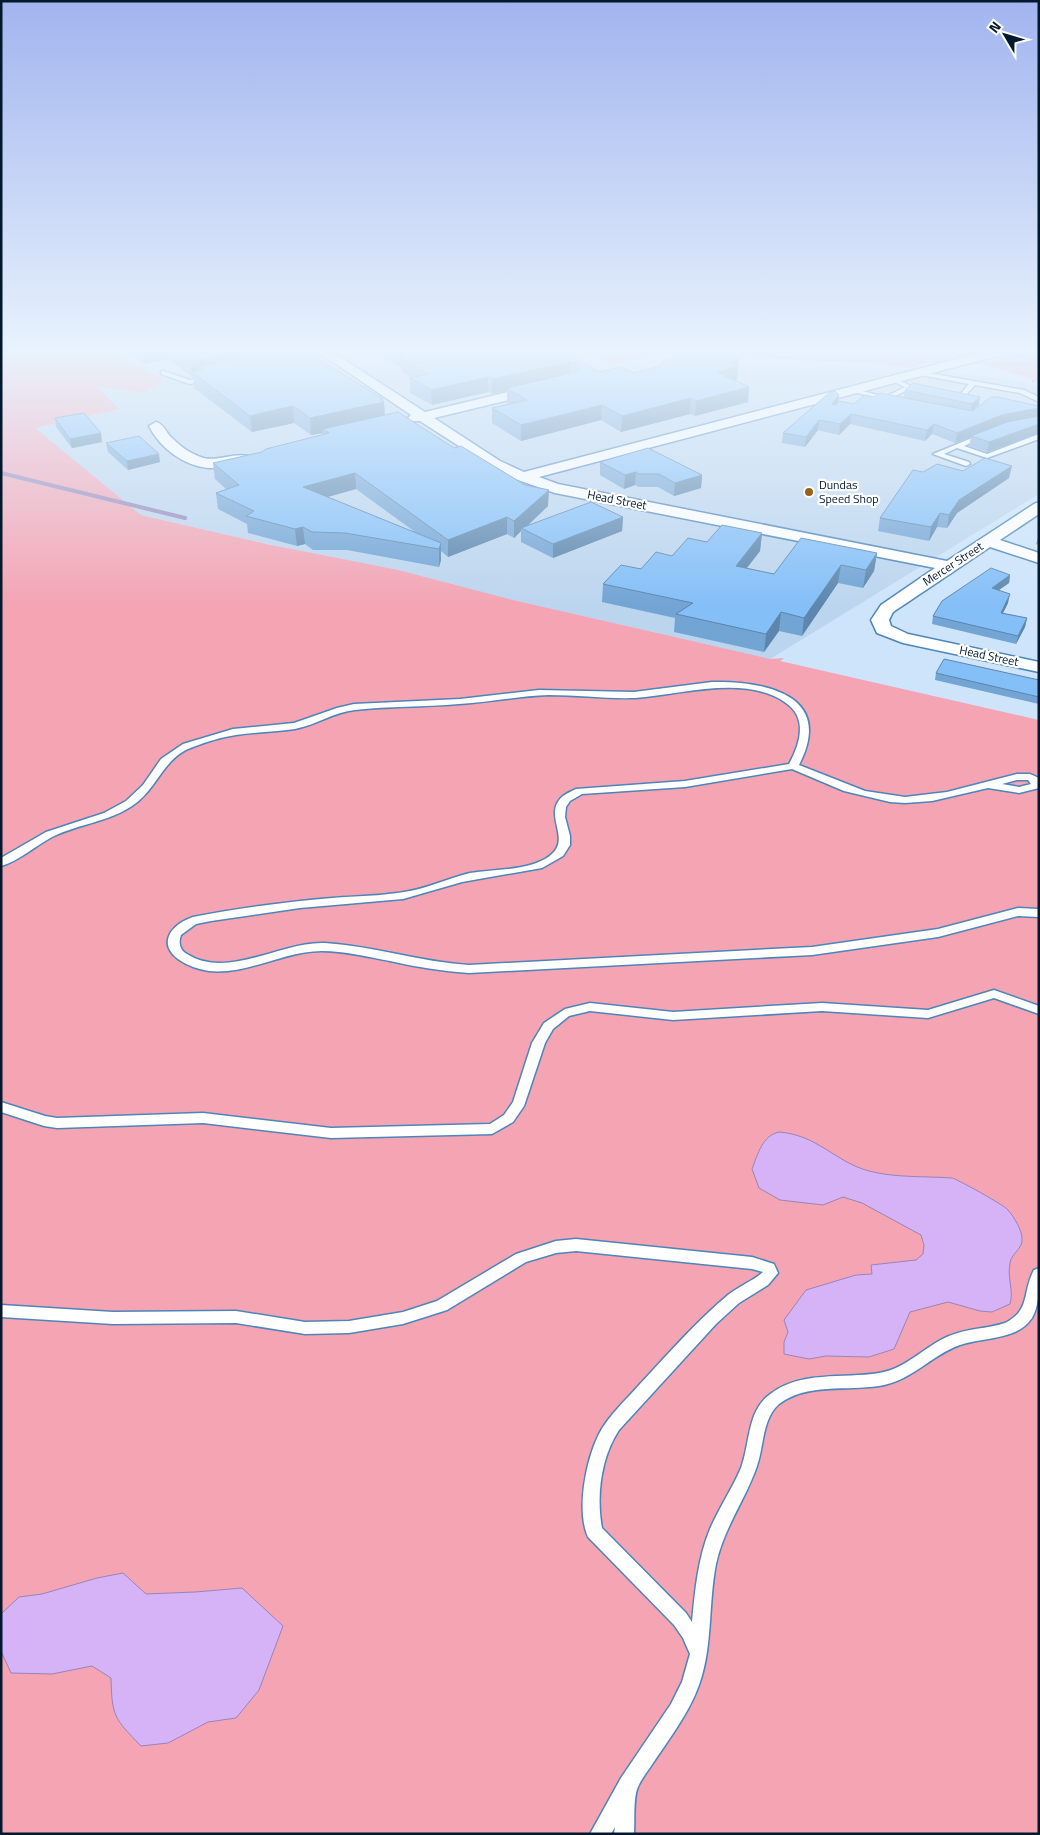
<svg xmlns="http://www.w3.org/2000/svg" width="1040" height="1835" font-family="'Titillium Web',sans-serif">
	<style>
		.built { fill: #bcd5ee }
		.green { fill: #f4a4b3 }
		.water { fill: #d6b3f6; stroke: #9685ba }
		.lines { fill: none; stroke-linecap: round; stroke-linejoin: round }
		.stream { stroke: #9685ba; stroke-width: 4 }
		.lane-casing { stroke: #4c85ba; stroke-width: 3 }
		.street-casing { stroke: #4c85ba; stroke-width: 3 }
		.path { stroke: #6b8298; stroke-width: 2; stroke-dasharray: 2.5 2.5; stroke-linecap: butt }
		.lane { fill: #fff; fill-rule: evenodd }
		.street { fill: #fff; fill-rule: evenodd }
		.wall { fill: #72a4d4; fill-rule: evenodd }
		.shaded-wall { fill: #5c86ad }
		.building { fill: #84bff7; stroke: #5c86ad }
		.poi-dot { fill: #976119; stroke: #fff; stroke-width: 2 }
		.labels { text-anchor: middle; stroke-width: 4.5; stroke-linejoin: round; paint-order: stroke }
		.far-poi-label { font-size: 12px; fill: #02192d; stroke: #fff; text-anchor: start }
		.far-street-label { font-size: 12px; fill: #02192d; stroke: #fff }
	</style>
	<rect width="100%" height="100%" fill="#cde4fb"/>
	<!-- built -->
	<path class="built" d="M104,349h477l33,15 69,-15 71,8 117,6 149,18 19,6v107l-269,165 -629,-144 -107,-87 86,-19 -26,-23 49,7 21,-14z"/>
	<!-- green -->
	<path class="green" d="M1,349h103l60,30 -21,14 -48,-7 25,23 -85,19 106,87 130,30 127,25 115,30 257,59 14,-1 -4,3 259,59v1114h-1038z
		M581,349h281l95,4 -46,15 -40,-5 -117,-6 -71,-8 -69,15z
		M1035,349h4v32l-55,-16z"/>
	<!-- water -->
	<path class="water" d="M700,349h51l36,4 66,-1 186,5v7l-228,-4z
		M779,1132c39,3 56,30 90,39 27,7 55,5 83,7 5,1 52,27 56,32 6,7 15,21 14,31 -1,9 -11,13 -12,22 -3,16 4,27 0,41l-18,8 -12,-1 -32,-9 -38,10 -16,37 -25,8 -43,-1 -17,3 -25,-5v-12l4,-10 -4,-12 22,-30 50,-15 16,-1 -1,-9 45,-5 7,-6 1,-9 -3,-10 -59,-32 -19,-6 -20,8 -43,-5 -21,-12 -7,-19c6,-15 10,-33 27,-37z
		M123,1573l23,21 49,-2 47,-4 41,38 -24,64 -23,28 -28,4 -40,21 -27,3c-27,-28 -29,-29 -30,-68l-19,-12 -40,8 -41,-1 -10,-22v-37l18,-17 23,-3 55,-16z"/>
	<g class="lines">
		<!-- stream -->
		<path class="stream" d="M1,473l184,45"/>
		<!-- lane casing -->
		<g class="lane-casing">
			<path id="lane" d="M324,349l2,1v2l-23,6 -3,-2z
				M163,371l27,9 17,-4 3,2 -20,6 -29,-10v-2z
				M917,371l107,19 15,7v5l-19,-9 -45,-8 -12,13h-4v-2l10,-12 -54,-10v-2z
				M892,377l21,10 -27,14 -38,-11 3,-2 34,9 20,-10 -15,-7 -1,-1z
				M982,434l6,1 -24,11 23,8 52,-20v5l-52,19 -30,-10 -13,6 25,8 1,2 -4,2 -33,-12z
				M712,682c54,-1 123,13 87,83l66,26 40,6 42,-5 70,-18h13l9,4v10l-20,5 -31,-5 -56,13 -27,2 -15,-1 -46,-11 -52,-22 -107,18 -103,7 -12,7 -4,6 -1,10 5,19v9l-7,11 -21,12 -80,14 -59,17 -103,9 -89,13 -15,3 -15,11c-3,8 -1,15 6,19 41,26 94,-13 138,-11 49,3 95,19 144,22l343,-18 126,-18 80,-21 21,1v8l-21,-1 -80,21 -126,18 -343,18c-27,-2 -53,-6 -79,-12 -22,-4 -46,-10 -68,-10 -38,0 -75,24 -113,20 -17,-2 -52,-16 -38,-39 5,-7 13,-12 22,-15 46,-9 93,-15 139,-19 24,-2 49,-2 72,-6 23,-3 44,-14 66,-19 24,-4 53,-2 75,-14 32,-18 -5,-43 18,-63 4,-3 9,-5 13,-7l109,-8 104,-17c11,-20 19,-46 -3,-61 -40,-29 -106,-8 -151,-5 -28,1 -57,-3 -86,-3 -30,1 -60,7 -90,9 -34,3 -70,2 -104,6 -21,2 -39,15 -60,19 -19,3 -39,3 -59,6 -14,2 -30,7 -43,12 -30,10 -36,43 -61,59 -24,16 -54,18 -80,31 -17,9 -33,24 -51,29v-8l45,-26 58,-19 22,-12 17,-16 18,-26 22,-15 50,-15 61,-6 43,-15 17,-4 106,-5 79,-9 95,2zM1017,780h11l3,4 -12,3 -17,-3z
				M994,990l45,16v8l-45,-16 -66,20 -106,-7 -149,9 -83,-9 -21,5 -16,13 -8,14 -21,63 -11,16 -21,12 -161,4 -128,-15 -146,5 -13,-2 -43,-14v-10l44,14 12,2 146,-5 128,15 159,-4 14,-9 9,-13 19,-59 12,-20 21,-14 25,-6 83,9 149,-9 106,7z
				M576,1239l176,18 22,7 4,9 -10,12 -29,18 -23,21 -97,106c-18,27 -23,66 -17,98l84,85 6,9c3,-32 6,-64 18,-93 9,-21 22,-40 31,-61 9,-24 6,-56 28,-73 31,-25 74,-16 110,-22 27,-4 46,-27 70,-37 18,-8 38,-7 56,-13 26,-13 17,-31 29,-53l5,-2c0,17 1,36 -7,50 -15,23 -50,19 -72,27 -29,10 -48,36 -81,41 -32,5 -73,-3 -100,18 -17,15 -15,42 -22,62 -12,35 -33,61 -41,98 -8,41 -3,82 -17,121 -10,28 -30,54 -46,78 -5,8 -12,16 -15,24 -5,10 -3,34 -4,47h-20l1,-7 -4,7h-21l31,-56 50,-74 11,-22 8,-28 -7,-16 -9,-13 -86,-88c-12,-27 -2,-77 11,-103 10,-19 27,-34 41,-50 28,-30 56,-62 88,-89 11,-9 25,-14 35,-23l-11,-3 -176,-18 -20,2 -30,9 -79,48 -44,14 -54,9 -44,1 -69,-11 -123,1 -112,-7v-12l112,7 123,-1 69,11 44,-1 54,-9 34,-11 79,-47 40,-13z"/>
		</g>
		<!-- street casing -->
		<g class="street-casing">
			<path id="street" d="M314,349h14l97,63 112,-27 5,1 2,3 -2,3 -108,26 66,43 24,11 471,-123h19l-2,3 -473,125 19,7 389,77 87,-57 5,-2v12l-39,26 39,13v10l-49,-16 -79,53 -18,12 -4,8 2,6 17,8 131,28v10l-136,-29 -26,-10 -6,-13 10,-15 54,-37 -380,-75 -51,-18 -84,-54h-10l-2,-3 3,-3z
				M156,422c8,2 10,11 16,16 7,7 16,14 26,18 17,8 33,-4 50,0l2,3 -2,3c-13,3 -26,7 -39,6 -25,-2 -49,-20 -60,-42z"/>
		</g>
		<!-- path -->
		<path class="path" d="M1032,381l7,1"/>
		<!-- lane -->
		<use href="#lane" class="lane"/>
		<!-- street -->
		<use href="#street" class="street"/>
	</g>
	<!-- wall -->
	<path class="wall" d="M126,349h177l81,53 1,13 69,33 94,58 -20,19 95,-8 -1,14 -69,27 -32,-16v-11l-7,7 -7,-4 -59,23 -7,-6v9l-2,7 -92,-17h-34l-8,-6 -8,2 -49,-13 -1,-9 -29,-15 -2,-16 10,-4 -11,-10 -2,-16 49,-11 61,-17v-2l-12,2 -17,-12 -42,9 -58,-44 -1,-11 -25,-18 -25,5 -14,-11zM356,489l59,43 -87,-35z
		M369,349h188l43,23 33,1 106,-14 -2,21 -1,1 13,6 -1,15 -53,14 -5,-2 -69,18 -20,-12 -80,21 -29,-18v-15l17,-4 -2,-1v-12l-15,3 -4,-2 -56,13 -22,-12v-15h2l-10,-6v-4z
		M905,390l74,15 -6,6 66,-5v27l-52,19 -18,-6 2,-9 -16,6 -23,-9 -7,7 -75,-17 -11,11 -21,-5 -13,17 -23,-4 1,-10 56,-38 -1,7 16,2 20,-7h30z
		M55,418l47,24 -30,6 -16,-21z
		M106,443l54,19 -32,8 -20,-18z
		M600,462l102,13 -1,13 -27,8 -16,-9h-19l-4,-2 -11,4 -24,-14z
		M963,471l46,7 -52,35 -10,15 -10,-1 -8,14 -51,-10 2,-13 43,-46z
		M762,533l-2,18 -13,17 27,6 103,-21 -3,18 -11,17 -25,-5 -36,53 -23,-5 -15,21 -90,-20 1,-14 -73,-16 1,-18 104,-42z
		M1039,537v8l-3,-1 2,-6z
		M1010,575l-1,8 -10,7 9,13 -5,10 24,5 -2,9 -9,17 -84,-20 1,-8z
		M936,673l103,7v24l-104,-24z"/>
	<!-- shaded-wall -->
	<path class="shaded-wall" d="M141,349h26l1,10 -25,5z
		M248,349h42l-88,21 -4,-3 1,9 -7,-4v6l-2,-16z
		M739,359l-2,21 -21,6 1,-14 12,-10z
		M570,362v14l-63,12v3l-15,3v-15z
		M488,377v15l-56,13 -1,-15z
		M749,387l-1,15 -53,14 1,-15z
		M839,395l-1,10 -6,-1z
		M980,397l-1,8 -9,8 2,-9z
		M691,398l-1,16 -69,18 1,-16z
		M383,399v4l1,-1 1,17 -62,10v4l-12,2 -1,-17z
		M602,405l-1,15 -80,21v-16z
		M293,406l1,17 -42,9 -2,-16z
		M1039,408v10l-68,18v1l-16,6 2,-10 45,-18z
		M851,414l-1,10 -11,11 1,-11z
		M819,420l-1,10 -13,17 1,-10z
		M934,424l-2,10 -7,7 2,-11z
		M1039,424v9l-52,19 2,-10z
		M101,433l1,9 -30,6 -2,-9z
		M159,454l1,8 -32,8 -1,-9z
		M1012,466l-3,12 -52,35 -10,15 2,-13 10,-15z
		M636,472l-1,13 -11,4 1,-14z
		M355,473l1,16 -51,14 -2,-16z
		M702,475l-1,13 -27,8 1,-13z
		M549,490l-1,16 -24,23 -3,-1v3l-7,7v-17z
		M940,513l-3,14 -8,14 2,-14z
		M507,517v17l-59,23v-17z
		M623,517l-1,14 -69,27v-14z
		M303,527l2,17 -8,2 -2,-17z
		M762,533l-2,18 -26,33 2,-18z
		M441,543v17l-2,7v-18z
		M877,553l-3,18 -11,17 3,-18z
		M841,565l-3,18 -36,53 2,-18z
		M1010,575l-1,8 -19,13 2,-8z
		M1010,594l-2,9 -9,18 2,-8z
		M781,612l-2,19 -15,21 2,-18z
		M1027,618l-2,9 -9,17 2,-8z"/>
	<!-- building -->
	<path class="building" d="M173,349h75l-58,13z
		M278,349h25l80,50h-3l4,3 -74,16 -17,-12 -43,10 -58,-44 10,-2 -4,-3z
		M393,349h164l43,23 21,-5 12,6 28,-7 1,-5 51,-12h5l21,10 -10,3 10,4 -22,6 32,15 -53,14 -5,-3 -69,18 -20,-11 -81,20 -29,-17 35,-8 -20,-12 69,-16 3,-4 -2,-5 -7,-1 -78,17 -4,-2 -57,13 -21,-12 18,-4 -27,-17 4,-1z
		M913,383l67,14 -8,7 -67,-14z
		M835,391l4,4 -7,9 4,1 3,-4 15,3 11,-9 9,2 6,-4 93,18 18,-14h6l42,9v2l-37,7 -45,18 -23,-9 -7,6 -76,-16 -11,10 -21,-4 -13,17 -23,-4 46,-40z
		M398,412l56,36 7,-2 64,39 24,5 -35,31 -7,-4 -59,23 -93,-67 -52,14 138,56 -2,6 -94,-16 -33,-1 -9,-5 -8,2 -49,-13 8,-5 -38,-18 23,-8 -26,-22 49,-11 4,-3 63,-16 -6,-4z
		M84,413l17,20 -31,6 -15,-21z
		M1039,416v8l-50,18 -18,-6 36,-14z
		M139,436l20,18 -32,7 -21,-18z
		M648,448l54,27 -27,8 -16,-9h-20l-3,-2 -11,3 -25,-13z
		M985,458l27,8 -53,34 -10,15 -9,-2 -9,14 -51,-9 33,-48 10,2 14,-8 26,7z
		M591,502l32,15 -70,27 -32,-16z
		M722,525l40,8 -26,33 38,8 27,-36 76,15 -11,17 -25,-5 -37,53 -23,-6 -15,22 -90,-20 17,-11 -90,-19 18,-19 20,4 15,-17 16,4 16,-18 19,4z
		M991,568l19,7 -18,13 18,6 -9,19 26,5 -9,18 -85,-20 9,-15z
		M944,659l95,21v17l-103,-24z"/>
	<!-- sky -->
	<linearGradient id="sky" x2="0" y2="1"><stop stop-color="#a1b4ee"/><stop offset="0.58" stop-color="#e8f3fd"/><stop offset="1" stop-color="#e8f3fd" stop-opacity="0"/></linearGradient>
	<rect width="1040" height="606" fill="url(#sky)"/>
	<!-- markers -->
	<circle class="poi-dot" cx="809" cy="492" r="5"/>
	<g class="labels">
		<!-- far-poi labels -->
		<g class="far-poi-label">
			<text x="819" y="489">Dundas<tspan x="819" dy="14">Speed Shop</tspan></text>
		</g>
		<!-- far-street labels -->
		<g class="far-street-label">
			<text transform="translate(617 500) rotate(11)" y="4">Head Street</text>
			<text transform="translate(953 564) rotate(-33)" y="4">Mercer Street</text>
			<text transform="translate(989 656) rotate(12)" y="4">Head Street</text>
		</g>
	</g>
	<!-- border -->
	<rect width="1040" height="1835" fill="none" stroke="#02192d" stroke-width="5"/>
	<!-- north arrow -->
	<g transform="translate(1005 35) rotate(308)" stroke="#ffffff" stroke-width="4" paint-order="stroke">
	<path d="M0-4L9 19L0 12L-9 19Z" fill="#02192d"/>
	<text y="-8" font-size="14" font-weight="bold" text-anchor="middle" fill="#02192d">N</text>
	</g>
</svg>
